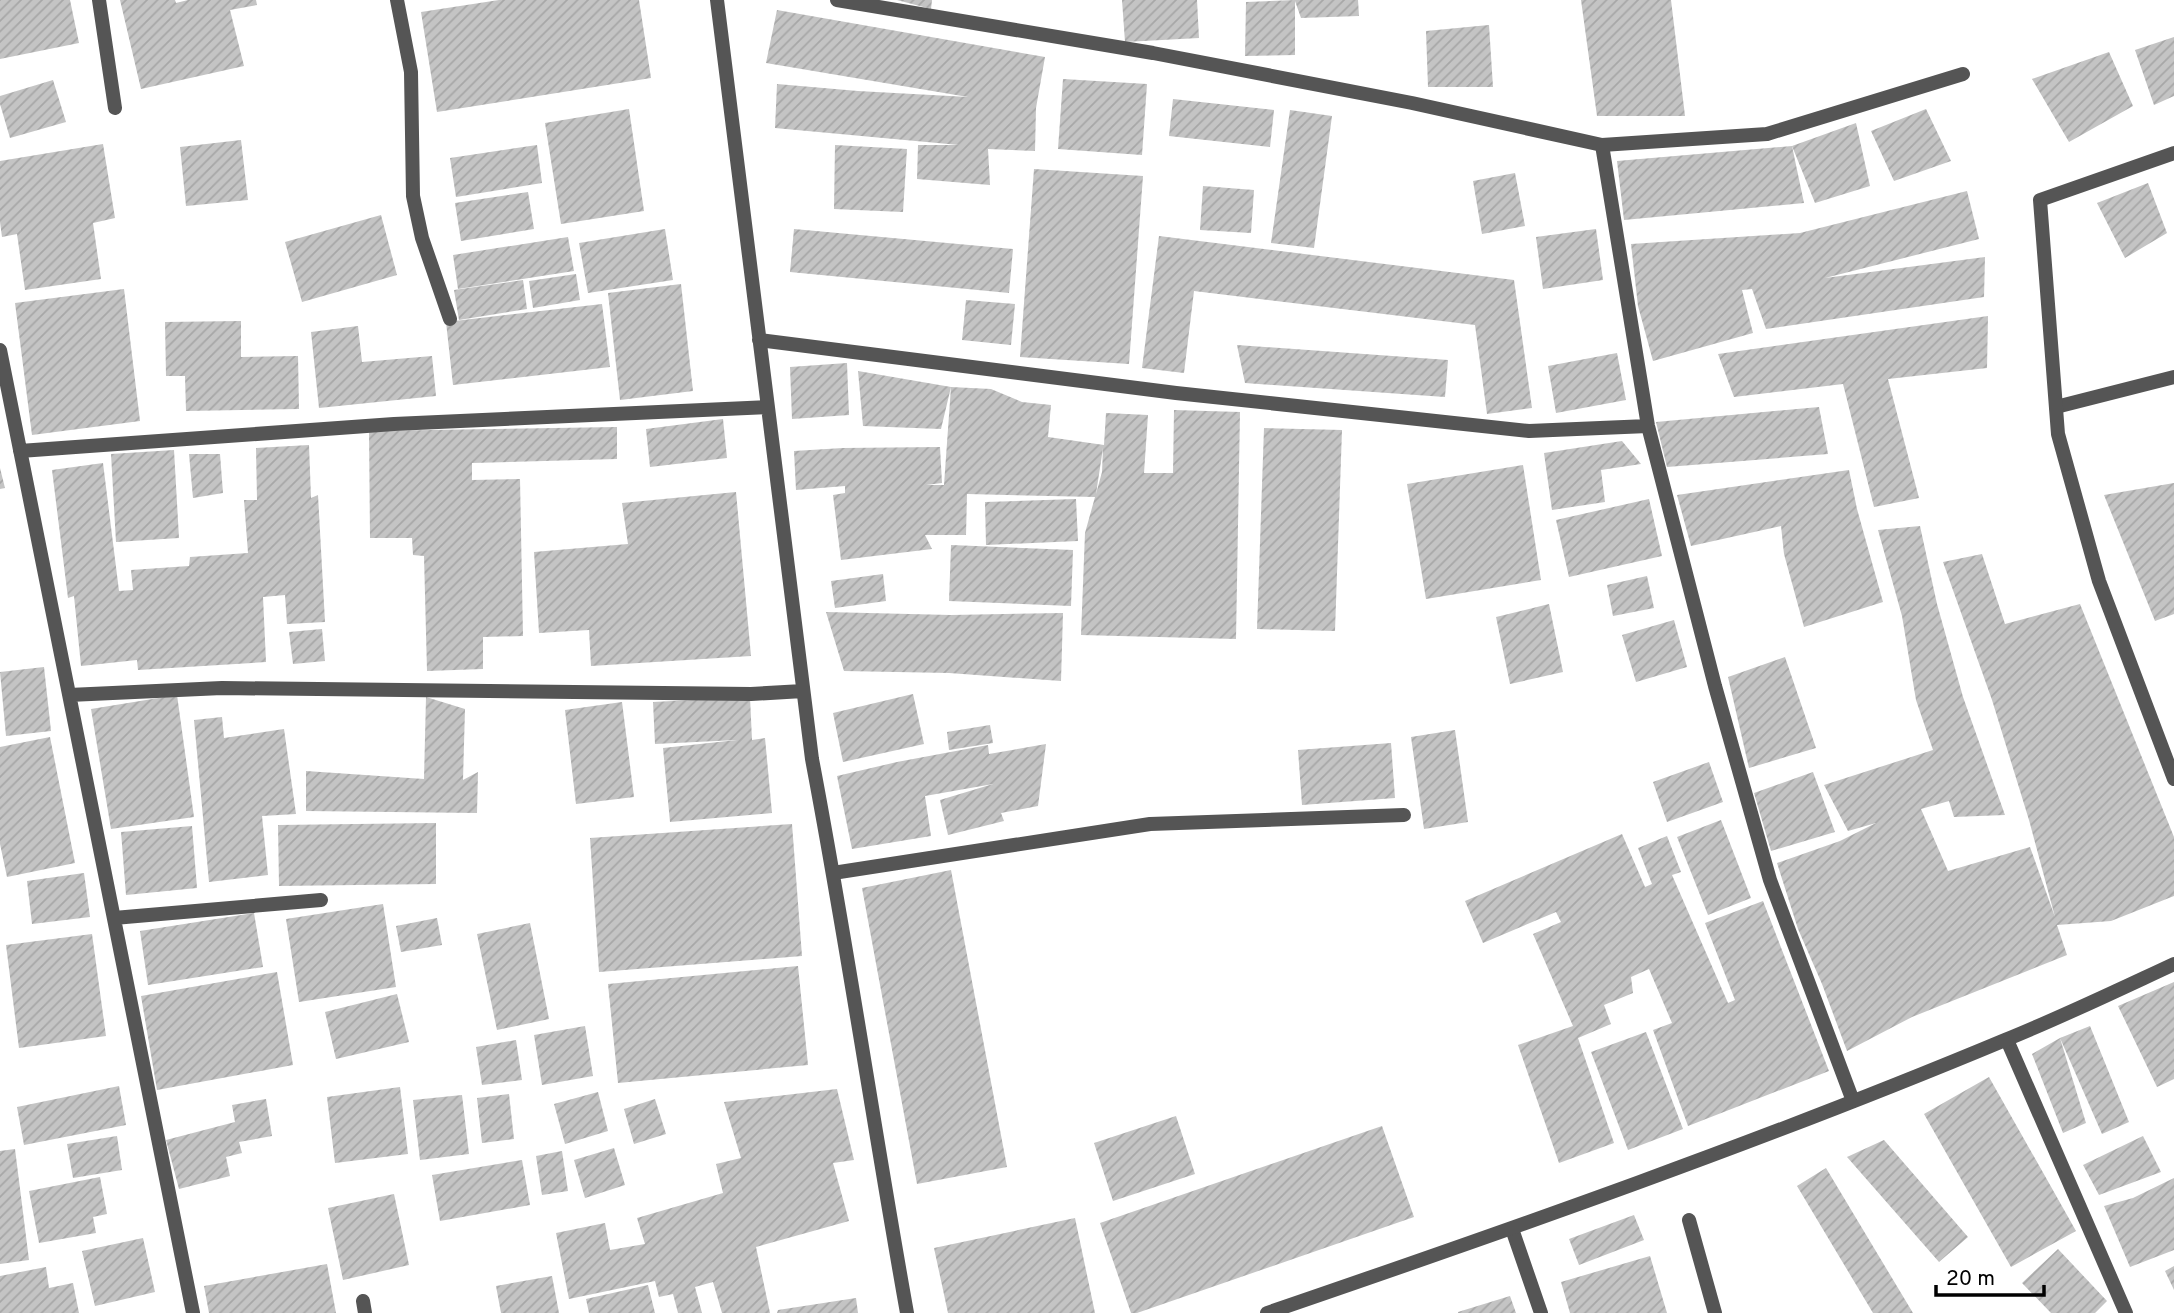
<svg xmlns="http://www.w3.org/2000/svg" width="2174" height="1313" font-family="Overpass,sans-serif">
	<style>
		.building { fill: url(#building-hatch); fill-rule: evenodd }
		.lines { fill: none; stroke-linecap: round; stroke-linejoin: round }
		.service { stroke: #555; stroke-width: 14 }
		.minor { stroke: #555; stroke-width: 14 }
		.tertiary { stroke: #555; stroke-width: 14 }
	</style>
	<defs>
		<pattern id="building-hatch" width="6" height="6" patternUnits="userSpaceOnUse" patternTransform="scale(1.75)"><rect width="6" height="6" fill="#c4c4c4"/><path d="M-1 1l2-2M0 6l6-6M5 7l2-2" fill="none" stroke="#a7a7a7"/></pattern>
	</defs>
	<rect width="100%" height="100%" fill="#fff"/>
	<!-- building -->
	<path class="building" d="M0,0h70l9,43 -79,16z
		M120,0h55l1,3 12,-3h68l1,5 -27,5 14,56 -103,23z
		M499,0h140l12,78 -214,34 -16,-100z
		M897,0h35l-1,9z
		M1122,0h75l2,38 -74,4z
		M1295,0h63l1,16 -58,2 -6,-17v54l-50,1 1,-54z
		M1581,0h90l14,116h-88z
		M777,10l268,47 -9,51 -1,43 -47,-2 2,36 -73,-6 1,-34h41l-184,-17 2,-44 81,7 110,6 -202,-34z
		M1489,25l4,62h-65l-2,-56z
		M2174,37v59l-20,9 -19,-55z
		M2109,52l24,54 -64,36 -37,-63z
		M1063,79l84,5 -5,71 -84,-6z
		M53,80l13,42 -56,16 -10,-34v-8z
		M1173,99l101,11 -4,37 -101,-11z
		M629,109l15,102 -83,13 -16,-101z
		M1926,109l25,52 -57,20 -23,-50z
		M1290,110l42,6 -18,132 -43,-5z
		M1856,123l14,63 -55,17 -23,-57z
		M241,140l7,60 -62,6 -6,-59z
		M103,144l12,74 -22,5 8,56 -76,11 -8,-56 -15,3 -2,-15v-61z
		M537,145l5,38 -86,14 -6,-39z
		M835,145l72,4 -4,63 -69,-3z
		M1792,146l12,57 -180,17 -7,-59z
		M1034,169l109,7 -14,188 -109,-7z
		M1515,173l10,53 -43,8 -9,-53z
		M2148,183l19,50 -42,25 -28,-55z
		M1203,186l51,4 -3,43 -51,-3z
		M1967,191l12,48 -154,39 160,-21 -1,40 -218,32 -14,-40 -10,1 11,43 -100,28 -15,-55 -7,-62 169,-11z
		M528,192l6,37 -73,12 -6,-38z
		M381,215l16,60 -95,27 -17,-60z
		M665,229l8,51 -85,13 -9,-50z
		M794,229l219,20 -4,44 -219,-21z
		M1596,229l7,51 -60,9 -7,-52z
		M1159,236l355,44 18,128 -45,6 -12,-89 -281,-34 -10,82 -42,-5z
		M568,237l6,34 -116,18 -5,-34z
		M576,274l4,26 -47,8 -4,-27z
		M523,280l4,29 -68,11 -5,-30z
		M681,284l12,107 -73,9 -12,-107z
		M124,289l16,132 -108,14 -17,-132z
		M966,300l49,4 -4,41 -49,-5z
		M602,304l8,63 -157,18 -7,-63z
		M1988,316l-1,52 -99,11 31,119 -45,9 -31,-123 -109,13 -16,-43z
		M241,321v36l57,-1 1,53 -113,2 -1,-35h-19l-1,-54z
		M358,326l4,36 70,-6 4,40 -117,12 -8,-76z
		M1237,345l211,15 -3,37 -200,-14z
		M1617,353l9,47 -70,13 -8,-47z
		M847,363l2,52 -57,4 -2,-52z
		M858,371l93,16 -10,42 -78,-3z
		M951,387l40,2 31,13 29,3 -3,32 56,8 2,-32 42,2 -4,58h29l1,-63 66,2 -4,227 -155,-4 4,-102 10,-36 -128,-3 -1,41h-41l7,14 -91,11 -8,-65 12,-2v-7l-49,4 -2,-39 49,-3 97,-1 2,36 -16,2h18zM1103,448l-1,24 -6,22z
		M1819,407l9,47 -161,13 -11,-45z
		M723,419l4,39 -77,9 -4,-38z
		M617,427v32l-145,4v17l48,-1 3,157 -40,1v32l-56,2 -3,-115 -11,-1 -1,-17h-42l-1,-107z
		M1264,428l78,2 -7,201 -78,-2z
		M1622,441l19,23 -40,6 4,32 -53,8 -8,-57z
		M309,445l2,53 7,-3 7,127 -38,2 -2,-29 -22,2 3,65 -128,8 -1,-10 -56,6 -7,-70 -6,2 -16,-128 51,-7 16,128 14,-1 -2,-20 58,-4 1,-9 58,-4 -4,-53h13l-1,-52z
		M174,450l5,88 -63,4 -5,-88z
		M189,454h31l3,39 -30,5z
		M1523,465l18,115 -115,19 -19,-115z
		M0,468l5,20 -5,1z
		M1849,470l8,39 26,93 -79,25 -20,-73 -3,-28 -90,20 -14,-51z
		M2174,483v131l-19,7 -51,-126z
		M736,492l15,164 -160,10 -2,-36 -50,3 -5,-81 94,-8 -6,-41z
		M1076,499l2,42 -92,4 -1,-43z
		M1649,499l13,57 -93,21 -13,-57z
		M1920,526l17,78 26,93 42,118 -51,2 -5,-16 -28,8 27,62 82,-24 25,70 -26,-97 -37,-120 -49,-138 39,-8 23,70 75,-20 94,233v59l-63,25 -54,4 10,30 -155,62 -65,34 -25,-67 -24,-55 -21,-66 63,-22 36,-18 -28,8 -24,-46 109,-35 -17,-50 -14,-84 -24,-86z
		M951,545l122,5 -2,56 -122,-5z
		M883,574l3,27 -51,7 -4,-27z
		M1647,576l7,32 -41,8 -6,-31z
		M1549,604l14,68 -53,12 -14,-67z
		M826,612l125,3 112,-2 -2,68 -112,-8 -105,-2z
		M1674,620l13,47 -51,15 -14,-47z
		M322,629l3,32 -32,3 -4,-32z
		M1785,657l31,91 -67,20 -21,-91z
		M44,667l7,64 -45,5 -6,-64z
		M913,694l11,50 -81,18 -10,-49z
		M177,695l17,122 -83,12 -20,-120z
		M426,697l39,12 -2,71 15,-8 -1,41 -171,-2v-40l118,8z
		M750,697l2,43 13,-2 7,75 -102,9 -7,-74 74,-8 -82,4 -2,-42z
		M622,702l12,95 -58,7 -11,-94z
		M222,717l2,21 60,-9 12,85 -34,2 6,59 -59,7 -15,-162z
		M990,725l3,18 -44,7 -2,-18z
		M1455,730l13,92 -44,7 -13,-92z
		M50,737l25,126 -68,14 -7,-33v-97z
		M1391,743l4,55 -93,7 -4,-55z
		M1046,744l-8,62 -37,7 3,8 -56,14 -8,-35 53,-16 -68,12 6,40 -79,13 -15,-73 60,-14 91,-17 1,9z
		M1709,762l14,40 -56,20 -14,-40z
		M1813,772l22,60 -64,19 -17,-58z
		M1721,820l30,78 -43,17 -31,-78z
		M436,823v61l-157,2 -1,-61z
		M792,824l10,132 -203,16 -9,-134z
		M192,826l5,62 -71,7 -5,-63z
		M1622,834l23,53 7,-3 -14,-36 29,-12 14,36 -9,3 56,128 7,-3 -30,-77 58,-22 66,170 -141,55 -35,-96 19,-7 -23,-54 -18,8 2,16 -29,12 7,19 -33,14 36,105 -55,20 -41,-118 55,-19 -40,-92 28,-12 -5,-10 -73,31 -18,-42z
		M951,870l56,297 -90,17 -55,-296z
		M84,873l6,44 -58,7 -5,-43z
		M383,904l13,83 -97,15 -13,-83z
		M254,913l9,54 -115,18 -8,-54z
		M437,918l5,27 -41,7 -5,-26z
		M530,923l19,96 -52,11 -20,-96z
		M92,934l14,102 -87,12 -13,-103z
		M798,966l10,99 -190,18 -10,-99z
		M277,972l16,93 -136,25 -16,-94z
		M2174,982v97l-17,8 -39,-81z
		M397,994l12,48 -73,17 -11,-47z
		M585,1026l8,50 -51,9 -8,-50z
		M2090,1026l39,96 -27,12 -42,-96z
		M1646,1032l37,97 -55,21 -37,-98z
		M2060,1038l26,85 -23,10 -31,-79z
		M516,1040l6,40 -40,5 -6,-38z
		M1989,1077l87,154 -65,36 -87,-153z
		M119,1086l7,39 -102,20 -7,-38z
		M400,1087l8,67 -73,9 -8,-66z
		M837,1089l17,71 -21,3 16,58 -93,26 14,66h-48l-9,-31 -18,5 7,26h-24l-5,-19 -14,3 -4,-16 -86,18 -13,-66 49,-10 5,27 35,-6 -8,-26 86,-25 -7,-29 25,-6 -17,-56z
		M598,1092l10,39 -43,13 -11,-40z
		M509,1094l5,45 -32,4 -5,-45z
		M462,1095l7,59 -49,6 -7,-60z
		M266,1099l6,37 -33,6 3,11 -16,4 4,19 -51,13 -13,-49 69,-18 -3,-17z
		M655,1099l11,35 -32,10 -10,-35z
		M1176,1116l19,58 -82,27 -19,-58z
		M1382,1126l32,91 -277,96h-6l-31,-90z
		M117,1136l5,34 -49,8 -6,-34z
		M2143,1136l18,36 -62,23 -16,-30z
		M1884,1140l84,97 -29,25 -92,-105z
		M614,1148l11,37 -40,13 -11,-38z
		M15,1149l14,111 -29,4v-113z
		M562,1151l6,40 -26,4 -6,-39z
		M522,1160l8,45 -90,16 -8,-46z
		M1826,1168l87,145h-40l-76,-127z
		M100,1177l7,37 -14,3 3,16 -57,10 -10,-52z
		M2174,1178v72l-44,17 -26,-61 29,-8z
		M394,1194l15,71 -66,15 -15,-72z
		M1634,1215l10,25 -65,25 -10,-26z
		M1075,1218l20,95h-147l-14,-65z
		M143,1238l12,54 -60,14 -13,-55z
		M2058,1249l49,52 -12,12h-44l-29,-30z
		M1650,1256l17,57h-97l-9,-31z
		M327,1264l9,49h-127l-5,-27z
		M2174,1266v24l-9,-19z
		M46,1267l3,21 24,-5 6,30h-79v-37z
		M552,1276l7,37h-58l-5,-27z
		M648,1285l7,28h-66l-3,-14z
		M1510,1296l6,17h-58v-1z
		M856,1298l2,15h-81l1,-3z"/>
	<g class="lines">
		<!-- service -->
		<path class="service" d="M2056,407l118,-30
			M1689,1220l26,93
			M1512,1229l29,84"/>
		<!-- minor -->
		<path class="minor" d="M99,0l16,108
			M397,0l14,72 2,124 9,42 28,81
			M717,0l95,759c35,184 62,370 95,554
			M837,0l316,53 259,50 190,42 165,-11 196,-60
			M1602,145l46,281 67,260 55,194 83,221
			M2174,153l-134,47 18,234 41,147 75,198
			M759,340l417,53 353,38 119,-5
			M0,350l193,963
			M20,451l374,-27 373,-17
			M69,695l153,-7 529,6 52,-3
			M833,873l317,-49 254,-9
			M114,918l207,-18
			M2007,1040l119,273
			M363,1301l2,12"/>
		<!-- tertiary -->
		<path class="tertiary" d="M1267,1313c248,-85 496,-172 738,-273 57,-23 113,-50 169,-76"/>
	</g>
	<!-- scale -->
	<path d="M1936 1285v10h108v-10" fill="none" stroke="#000000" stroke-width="3.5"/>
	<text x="1946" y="1285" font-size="21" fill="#000000" stroke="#ffffff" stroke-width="5" paint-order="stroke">20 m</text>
</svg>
